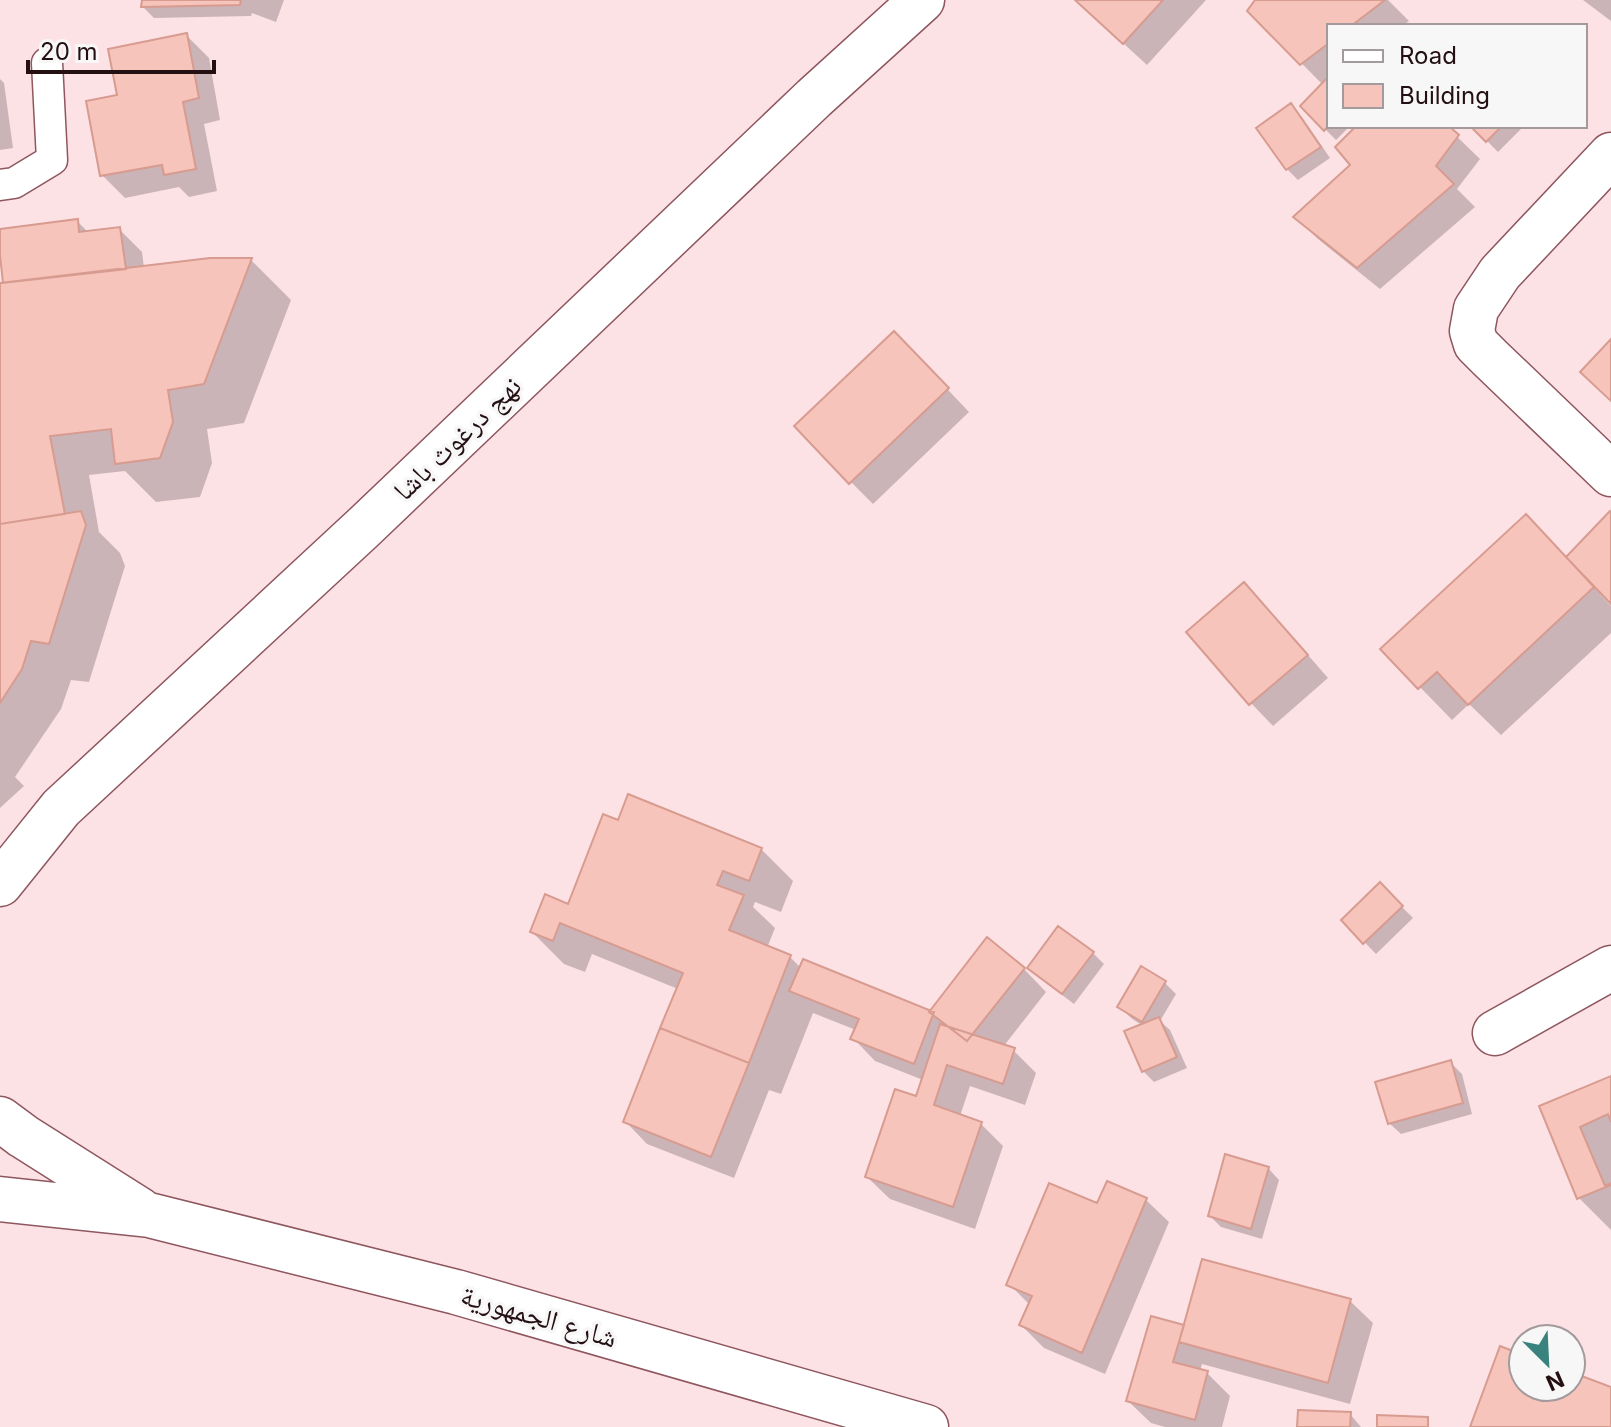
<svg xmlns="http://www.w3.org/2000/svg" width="1611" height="1427" font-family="Inter,'Noto Naskh Arabic',sans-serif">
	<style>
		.shadow { fill: #0003 }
		.building { fill: #f7c4bb; stroke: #d79b90; stroke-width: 2 }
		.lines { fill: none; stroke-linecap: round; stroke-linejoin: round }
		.lane-casing { stroke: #8e565f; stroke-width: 33 }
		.street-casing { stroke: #8e565f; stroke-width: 47 }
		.secondary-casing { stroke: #8e565f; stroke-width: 47 }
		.lane { stroke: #fff; stroke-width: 30 }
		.street { stroke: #fff; stroke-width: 44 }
		.secondary { stroke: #fff; stroke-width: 44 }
		.labels { text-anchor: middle; stroke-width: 7; stroke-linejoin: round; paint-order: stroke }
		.street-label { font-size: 28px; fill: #240f12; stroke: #f7f7f7 }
	</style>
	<rect width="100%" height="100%" fill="#fde2e5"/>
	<!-- shadow -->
	<path class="shadow" d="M144,0h140l-8,22 -24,-9 -1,3 -97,2 -11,-11z
		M1076,0h130l-59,65z
		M1257,0h131l21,21 -7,5h-73v100h21l-14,14 -34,-34 21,-21 -74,-75z
		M1583,0h28v21z
		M186,35l23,23 11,62 -16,4 13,67 -28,6 -10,-10 -54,11 -23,-23 18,-78z
		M0,79l4,4 9,65 -13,2z
		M1291,106l11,11 28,41 -32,22 -11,-11z
		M1359,126h87l34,33 -23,30 18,18 -95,82 -62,-50 -22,-22 56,-51z
		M1472,126h52l-26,26z
		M77,221l12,12 31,-3 22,22 2,16 66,-8h41l40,40 -47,123 -37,6 5,34 -12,34 -44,5 -31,-31 -36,4 10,57 21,21 5,13 -36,116 -18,-2 -10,29 -46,68 9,9 -24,22v-522l8,-1 -8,-54z
		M916,356l53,56 -96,92 -22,-22z
		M1611,514v86l-9,-9 -2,3 11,12v27l-110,102 -32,-31 -17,16 -69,-71 184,-91z
		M1244,585l22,22 62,71 -55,48 -22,-23z
		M619,823l142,26 32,32 -12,31 -26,-10 -2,5 22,21 -8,20 23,9 11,11 130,44 93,-43 22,23 -43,55 10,3 23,23 -11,32 -55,-19 -10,30 21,8 22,22 -28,83 -85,-30 -23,-22 50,-79 6,-18 -48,-19 -22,-23 3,-8 -43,-17 -32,81 -12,-4 -35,88 -87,-34 -22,-23 53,-132 -86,-35 -7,18 -21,-8 -32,-32 37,-26z
		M1380,885l33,33 -37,36 -33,-34z
		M1093,953l11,11 -30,40 -33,-25 -11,-11z
		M1165,983l11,11 -16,27 10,9 17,38 -33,14 -11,-11v-45l-12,-8 -11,-11z
		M1451,1063l11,11 10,40 -71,20 -12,-11z
		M1611,1079v151l-32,-32 -38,-91z
		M1268,1168l11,12 -17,59 -41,-12 -11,-11z
		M1146,1200l23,22 -64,152 -61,-26 -23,-23 9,-20 -21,-21 89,-78z
		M1350,1301l23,22 -23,81 -148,-40 -2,7 7,2 23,23 -8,31h-57l-14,-4 -23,-22 57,-74z
		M1350,1414l11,13h-62z"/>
	<!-- building -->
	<path class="building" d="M142,0h99l-1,5 -99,2z
		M1075,0h88l-40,44z
		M1255,0h130l-34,26h-22v17l-29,22 -53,-54z
		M187,33l12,65 -16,4 13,67 -32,6 -2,-10 -62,11 -14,-75 31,-6 -9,-46z
		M1329,76v49l-5,6 -24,-25z
		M1291,103l30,44 -35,23 -30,-42z
		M1356,126h93l10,9 -23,31 18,18 -97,84 -64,-51 57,-52 -15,-18z
		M1470,126h32l-16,16z
		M78,219l1,13 41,-5 6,42 -123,14 -3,-28v-26z
		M210,258h42l-48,126 -36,6 5,32 -13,36 -45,6 -4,-35 -61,7 15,78 -65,10v-241z
		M894,331l55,57 -100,96 -55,-58z
		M1611,339v62l-31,-29z
		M81,511l5,14 -37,119 -18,-3 -9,28 -22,34v-179z
		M1610,511l1,1v92l-45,-47z
		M1526,514l68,73 -126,118 -31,-33 -19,17 -38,-40z
		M1244,582l64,73 -59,50 -63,-73z
		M628,794l134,54 -13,33 -26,-10 -6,14 27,10 -15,35 62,25 -42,108 -89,-35 23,-55 -123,-50 -7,18 -23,-9 15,-38 23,10 35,-90 15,6z
		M1380,882l23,24 -40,38 -22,-24z
		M1058,926l36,26 -32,42 -35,-26z
		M987,937l38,31 -58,73 -38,-29z
		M803,959l131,53 -20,52 -64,-25 9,-20 -70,-28z
		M1141,966l25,15 -24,41 -25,-15z
		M1159,1017l18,40 -35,15 -18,-41z
		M940,1024l75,24 -12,36 -56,-19 -13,40 48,17 -29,85 -88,-30 30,-88 21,7z
		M660,1028l89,35 -38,94 -88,-35z
		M1451,1060l12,43 -75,21 -13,-42z
		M1611,1076v46l-3,-8 -28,13 25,59 6,-3v2l-34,14 -38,-93z
		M1225,1154l44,13 -18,62 -43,-13z
		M1107,1181l40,17 -65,155 -63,-28 13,-29 -26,-11 43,-102 48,20z
		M1202,1259l149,40 -23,84 -149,-41z
		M1151,1316l33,9 -11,37 35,9 -13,49 -69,-19z
		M1500,1346l23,9v32h48v-15l40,15v40h-141z
		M1298,1410l53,2 -1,15h-53z
		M1377,1415l51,2v10h-51z"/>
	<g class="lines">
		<!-- lane casing -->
		<g class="lane-casing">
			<path id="lane" d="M0,185l14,-2 38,-23 -5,-97"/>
		</g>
		<!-- street casing -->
		<g class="street-casing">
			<path id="street" d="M1611,155l-111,118 -24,36 -4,22 4,13 14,14 121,116
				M1495,1033l116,-65"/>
		</g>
		<!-- secondary casing -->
		<g class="secondary-casing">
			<path id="secondary" d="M0,884l61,-76 302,-280 451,-430 108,-98
				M0,1119l23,17 117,74
				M0,1199l149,16 307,77 470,135"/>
		</g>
		<!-- lane -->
		<use href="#lane" class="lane"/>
		<!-- street -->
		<use href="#street" class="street"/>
		<!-- secondary -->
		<use href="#secondary" class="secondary"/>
	</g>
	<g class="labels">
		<!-- street labels -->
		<g class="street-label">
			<text transform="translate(457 438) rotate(-44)" y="10">نهج درغوث باشا</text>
			<text transform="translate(539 1316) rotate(16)" y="10">شارع الجمهورية</text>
		</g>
	</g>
	<!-- legend -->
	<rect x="1327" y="24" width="260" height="104" fill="#f7f7f7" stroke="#a39a9b" stroke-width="2"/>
	<rect x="1343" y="50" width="40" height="12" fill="#ffffff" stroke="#a39a9b" stroke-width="2"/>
	<text x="1399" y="64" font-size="24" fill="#240f12">Road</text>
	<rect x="1343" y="84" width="40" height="24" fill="#f7c4bb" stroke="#a39a9b" stroke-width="2"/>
	<text x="1399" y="104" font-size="24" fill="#240f12">Building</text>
	<!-- north arrow -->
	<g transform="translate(1547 1363) rotate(156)"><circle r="38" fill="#f7f7f7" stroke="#a39a9b" stroke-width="2"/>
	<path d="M0-6L14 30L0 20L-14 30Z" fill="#3a827e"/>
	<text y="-12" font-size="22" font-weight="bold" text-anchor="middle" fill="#240f12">N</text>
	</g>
	<!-- scale -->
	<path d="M28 60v12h186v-12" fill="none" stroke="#240f12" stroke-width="4"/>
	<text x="40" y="60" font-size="24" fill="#240f12" stroke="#f7f7f7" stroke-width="6" paint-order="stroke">20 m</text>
</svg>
